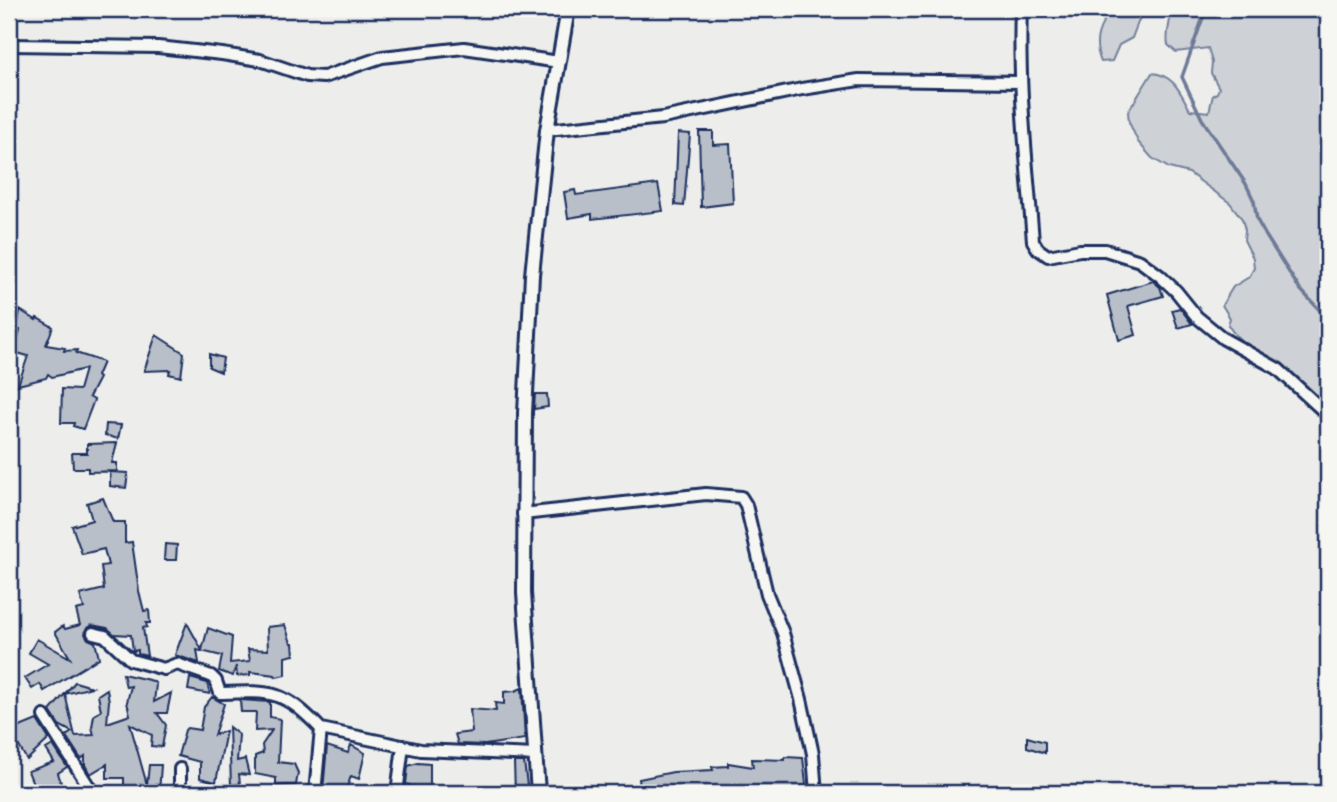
<svg xmlns="http://www.w3.org/2000/svg" width="1337" height="802" font-family="'Patrick Hand',sans-serif">
	<style>
		.green { fill: #ced2d7; stroke: #74809a; stroke-width: 2 }
		.lines { fill: none; stroke-linecap: round; stroke-linejoin: round }
		.stream { stroke: #6e7a96; stroke-width: 3.5 }
		.building { fill: #b9bfc8; stroke: #1b2f5e; stroke-width: 2 }
		.minor-casing { stroke: #1b2f5e; stroke-width: 16 }
		.tertiary-casing { stroke: #1b2f5e; stroke-width: 18 }
		.minor { stroke: #f6f6f2; stroke-width: 10 }
		.tertiary { stroke: #f6f6f2; stroke-width: 12 }
	</style>
	<rect width="100%" height="100%" fill="#edeeec"/>
	<filter id="ink" filterUnits="userSpaceOnUse"><feTurbulence type="fractalNoise" baseFrequency=".0143" numOctaves="2"/><feDisplacementMap in="SourceGraphic" scale="14" xChannelSelector="R" yChannelSelector="G"/><feConvolveMatrix kernelMatrix="1 2 1 2 8 2 1 2 1" color-interpolation-filters="sRGB"/></filter>
	<g filter="url(#ink)">
		<!-- green -->
		<path class="green" d="M1112,9h31l-11,29 -13,7 -7,16 -11,1c-9,-21 -2,-36 11,-53z
			M1170,9h158v390h-9c-9,-9 -18,-20 -29,-27 -22,-16 -48,-24 -62,-47l2,-7 -8,-13 11,-18 16,-10 5,-9 -1,-10 -9,-18 1,-10 -3,-11 -12,-16 -41,-30 -20,-5 -17,-10 -14,-16 -9,-20 -1,-10 24,-39c22,2 28,19 38,37l19,2 4,-17 4,-2 2,-5 -8,-15 1,-11 -4,-14 -32,4 -8,-7c-3,-15 5,-26 2,-36z"/>
		<g class="lines">
			<!-- stream -->
			<path class="stream" d="M1206,9l-24,68 20,42 44,65 8,17 3,19 9,16 33,52 29,31"/>
		</g>
		<!-- building -->
		<path class="building" d="M699,131h14v14l17,-1 3,59 -32,4z
			M678,133l12,1 -6,72 -9,-1z
			M658,184l5,27 -71,8v-5l-24,4 -4,-26 11,-2 1,5z
			M1153,281l7,6 3,9 -35,10 8,29 -17,5 -12,-45z
			M1180,308l12,16 -14,4 -6,-18z
			M20,310l16,10 1,-2 16,9 -7,18 19,3 -1,3 13,-1 -1,3 27,9 -6,14 2,2 -10,19 5,3 -11,29 -10,-3 1,-3h-13l1,-34 17,1 6,-21 -33,8 -4,-3 -2,4 -28,7 10,-29 -14,-4 6,-22 -3,-1z
			M156,335l28,18 -3,24 -12,-3 1,-4 -26,1z
			M209,354l14,4 -2,14 -12,-5z
			M535,394h12l1,13 -14,2z
			M106,424l15,1 -3,14 -13,-4z
			M117,443l-5,20h5v8l-29,1v-4h-15l-1,-15h15v-9z
			M110,472l18,1 -2,15 -16,-2z
			M103,498l10,24h12v21l7,-1 7,49 5,20 5,-1 1,13h-4l1,4 -4,1 4,28 -9,-2v-4l-5,1 -2,-16 -17,-1 -7,-6 -15,-3 -5,3 -2,6 3,5 7,3 4,16 -55,33 -4,-7 -8,5 -7,-11 23,-14 -19,-11 8,-14 33,19 -15,-26 8,-6 2,3 15,-4 -4,-15 8,-2 -4,-13 24,-6 -3,-23 7,-1 -4,-16 -22,5 -10,-28 20,-6 -5,-17z
			M165,544l12,1 -1,15h-12z
			M187,623l15,27 6,-22 24,9 -2,26 20,-2 -2,-12 20,1 -1,-23 18,-2 6,18h2l1,12 -9,2v18l-9,2 -1,-2 -25,-3v3l-13,1 -1,-10 -3,10 -14,-5 3,-15 -25,-6 2,13 -24,-8z
			M123,674l30,7 3,3 -2,18 17,-9 -4,20h-10l9,12 -4,22 -11,-1 1,-11 -22,-11 17,61 2,-20h12l-2,28h-26v-2h-9v-13h-17v-14l-17,10 -5,-9v-9l-4,3 -15,-23 6,-4 -13,-7 -9,-14 25,-29 17,5 -27,7 10,42 19,-1 -2,-8 2,-12 7,-4 -3,-16 9,-6 2,12 -2,22 23,-8 -3,-13 4,-16 -5,1z
			M190,678l17,5 3,11 -22,-4z
			M522,688l3,51 -40,6 -27,-1 -3,-10 17,-2 -2,-23 26,2 -1,-8 9,1v-12l11,-1z
			M212,697l12,7 -10,31 12,-4 -10,51 -16,-4v-16l-22,-6 7,-26 2,-2 13,2 4,-23z
			M240,700l30,2v15l10,2 -2,43 16,2 4,9 -2,12 -20,1v-8l-21,-4v-18l8,-3 -1,-8 10,-15 -17,1 1,-19h-15z
			M37,720l12,19 -22,21 -17,-29z
			M229,727l10,8 -2,26 8,-2 4,16 -10,-1 1,10 -9,1z
			M1027,737l18,5v11l-18,-6z
			M53,745l14,22 -9,6 6,20h-47v-4l17,-3 -6,-15 26,-9 -8,-13z
			M351,745l14,8 -6,26 -8,-3 -6,17 -22,-2 4,-45 21,7z
			M785,757l18,1 4,35h-166l-2,-14 34,-7 40,-2 -1,-3 16,-1v-3l25,4 -1,-8 33,1z
			M514,762h10l4,31h-13z
			M418,763l12,1v22l-4,7h-13l1,-6 -8,-3 2,-18z"/>
		<g class="lines">
			<!-- minor casing -->
			<g class="minor-casing">
				<path id="minor" d="M1021,9c-3,77 6,155 12,232l5,8 10,7 32,-6h25l35,11 20,15 16,15 21,26 27,22 54,30 50,46
					M9,45l149,2 64,7 38,6 47,16 17,1 58,-20 82,-9 95,14
					M547,130l116,-12 139,-29 57,-9 162,2
					M523,514l183,-20 35,3 5,8 21,89 16,39 18,66 12,55 3,39
					M93,633l12,3 26,24 33,9 13,-5 34,12 5,5 4,12c53,-2 63,-3 101,36
					M44,716l49,77
					M180,769v24
					M315,793l6,-64 100,21 115,5
					M397,793l6,-47"/>
			</g>
			<!-- tertiary casing -->
			<g class="tertiary-casing">
				<path id="tertiary" d="M538,793l-14,-200 1,-180 7,-138 15,-145 21,-121"/>
			</g>
			<!-- minor -->
			<use href="#minor" class="minor"/>
			<!-- tertiary -->
			<use href="#tertiary" class="tertiary"/>
		</g>
	</g>
	<!-- margin -->
	<rect width="1337" height="802" fill="none" stroke="#f6f6f2" stroke-width="35"/>
	<rect x="18" y="18" width="1302" height="767" fill="none" stroke="#1b2f5e" stroke-width="2.5" filter="url(#ink)"/>
</svg>
